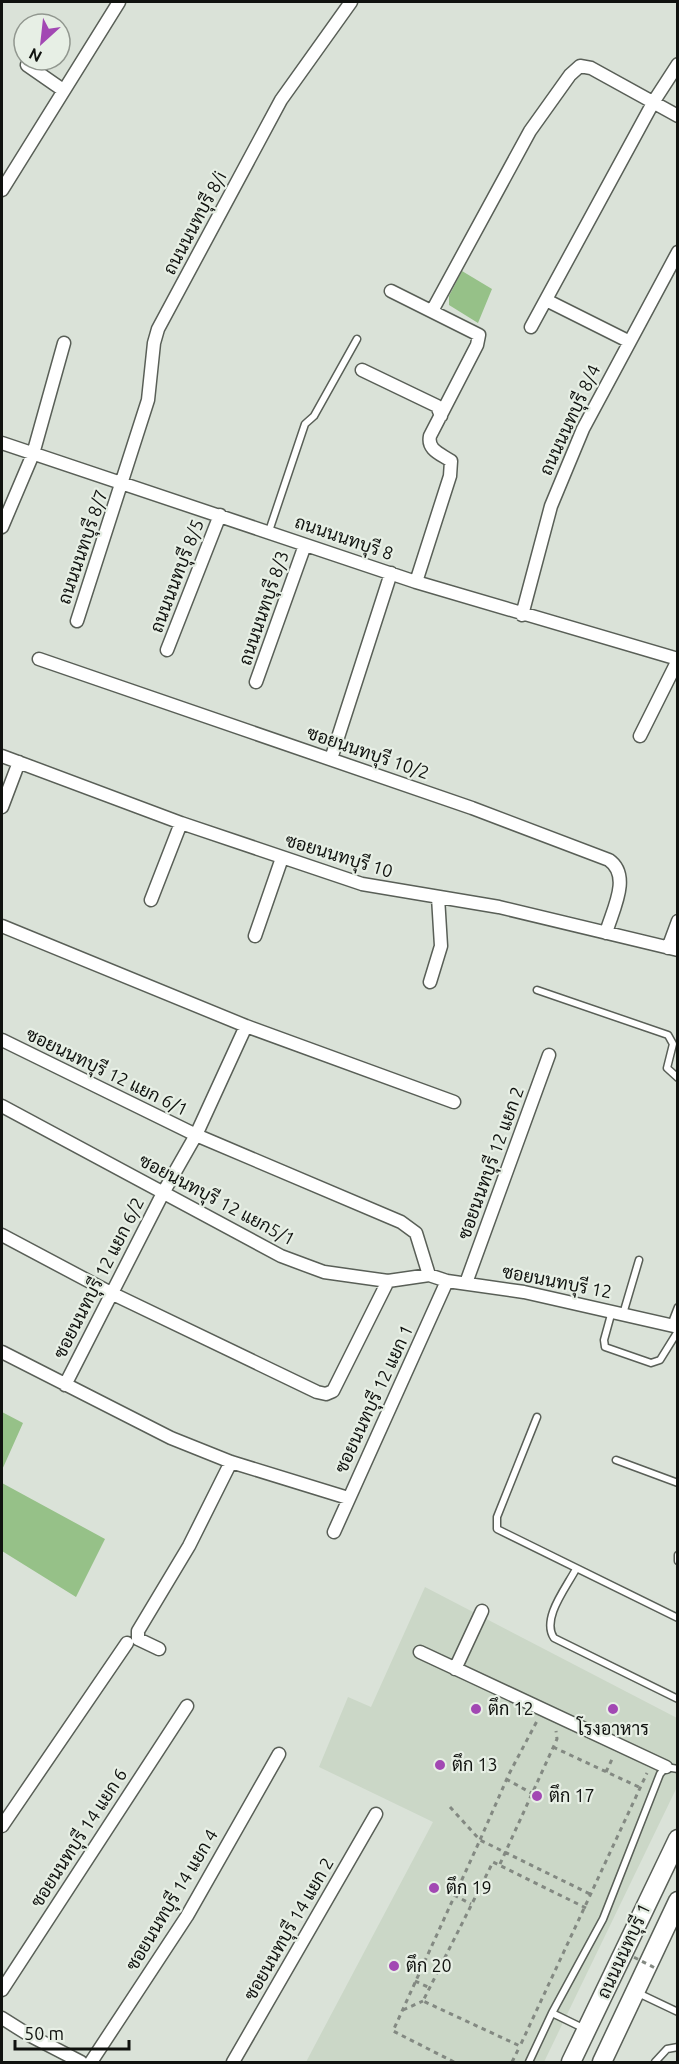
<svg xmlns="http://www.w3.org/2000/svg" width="679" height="2064" font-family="Ubuntu,Sarabun,sans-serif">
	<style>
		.built { fill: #cbd7c7 }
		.green { fill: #96c188 }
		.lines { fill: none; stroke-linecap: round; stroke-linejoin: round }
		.lane-casing { stroke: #595f57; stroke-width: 9 }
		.street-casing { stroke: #595f57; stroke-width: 15 }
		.secondary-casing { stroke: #595f57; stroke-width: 21 }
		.path { stroke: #838982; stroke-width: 3; stroke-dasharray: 4.5 4.5; stroke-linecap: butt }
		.lane { stroke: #fff; stroke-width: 6 }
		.street { stroke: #fff; stroke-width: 12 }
		.secondary { stroke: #fff; stroke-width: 18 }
		.path-bridge { stroke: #838982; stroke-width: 3; stroke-dasharray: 4.5 4.5; stroke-linecap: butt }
		.poi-dot { fill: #a248b3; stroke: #e7efe5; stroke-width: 2 }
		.labels { text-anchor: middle; stroke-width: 4.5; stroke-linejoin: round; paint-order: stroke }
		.street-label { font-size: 18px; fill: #10120f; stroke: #e7efe5 }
		.poi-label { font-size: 18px; fill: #10120f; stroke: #e7efe5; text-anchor: start }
	</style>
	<rect width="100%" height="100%" fill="#dae2d8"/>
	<!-- built -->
	<path class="built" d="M425,1587l252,131v69l-133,275h-238l127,-240 -114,-55 29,-70 23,10z"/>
	<!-- green -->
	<path class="green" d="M462,271l30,18 -14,34 -29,-18v-9z
		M2,1412l21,11 -21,47z
		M2,1483l103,56 -29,58 -74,-46z"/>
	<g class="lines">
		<!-- lane casing -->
		<g class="lane-casing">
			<path id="lane" d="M269,531l36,-107 9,-8 43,-77
				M537,990l131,45 5,9 -6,24 11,10
				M612,1311l-8,29 1,7 46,16 9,-3 18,-29
				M623,1314l16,-54
				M671,1325l7,-18
				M537,1417l-40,100v12l181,89
				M616,1460l62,23
				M678,1555v6
				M576,1569c-10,19 -35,50 -22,69l124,61
				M638,1993l40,19
				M585,2029l-33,-16 51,-94 57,-145 6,-7 12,2
				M529,2062l23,-49
				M655,2062l12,-13 11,-2"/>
		</g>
		<!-- street casing -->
		<g class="street-casing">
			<path id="street" d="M27,65l36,25
				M2,190l117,-188
				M391,291l88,44 -2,10 -47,91c-3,14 11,18 21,25l-1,15 -34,106
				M546,300l82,41
				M432,311l98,-180 40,-56 10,-9 11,2 87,48
				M531,327l123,-226 24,-37
				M362,370l75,36 4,10
				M2,443l414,139 262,77
				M2,527l31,-73 31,-111
				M522,615l29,-109 32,-77 95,-177
				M77,621l71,-221 6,-57 4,-14 123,-229 70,-98
				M167,650l53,-135
				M39,659l433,149 137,52c23,16 3,51 -3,73
				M256,682l49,-137
				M640,736l38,-76
				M2,756l179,67 181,61 137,23 179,43
				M331,759l60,-186
				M2,807l17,-45
				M151,900l30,-77
				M2,926l244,100 208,76
				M255,936l27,-78
				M668,948l10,-27
				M430,982l11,-36 -3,-49
				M2,1040l194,95 205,87 15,11 13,42
				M2,1106l279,150 43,16 64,9 41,-6 18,6 77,11 154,35
				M2,1235l109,58 206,99 9,2 7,-3 55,-110
				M466,1283l83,-228
				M2,1352l169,86 60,24 117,36
				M65,1385l98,-192 33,-58 50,-109
				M334,1532l113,-251
				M159,1649l-21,-10v-8l51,-85 42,-84
				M420,1652l246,115
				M455,1669l27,-58
				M2,1826l125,-183
				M2,1990l185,-284
				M2,2018l27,17 52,27
				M91,2062l96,-146 92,-162
				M233,2062l143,-248"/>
		</g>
		<!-- secondary casing -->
		<g class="secondary-casing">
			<path id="secondary" d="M571,2062l107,-223
				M602,2062l76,-161"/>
		</g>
		<!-- path -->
		<path class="path" d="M553,1747l88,41
			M606,1772l7,-15
			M506,1779l27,15
			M450,1807l30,33 29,-66 28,-53
			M500,1864l57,-125 -1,-8
			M454,1895l17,9
			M586,1908l-93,-46 -70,139 97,45 127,-273
			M415,1981l15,7
			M403,2010l20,-9
			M454,2062l-61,-31 87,-191 112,55
			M512,2062l8,-16"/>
		<!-- lane -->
		<use href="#lane" class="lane"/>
		<!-- street -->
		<use href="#street" class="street"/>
		<!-- secondary -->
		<use href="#secondary" class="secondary"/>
		<!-- path-bridge -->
		<path class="path-bridge" d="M618,1949l37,19"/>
	</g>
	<!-- markers -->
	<g class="poi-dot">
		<circle cx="476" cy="1709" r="6"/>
		<circle cx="613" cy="1709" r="6"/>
		<circle cx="440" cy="1765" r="6"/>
		<circle cx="537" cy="1796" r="6"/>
		<circle cx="434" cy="1888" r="6"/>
		<circle cx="394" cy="1966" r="6"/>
	</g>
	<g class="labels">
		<!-- street labels -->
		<g class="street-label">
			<text transform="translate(195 223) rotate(-62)" y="6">ถนนนนทบุรี 8/i</text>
			<text transform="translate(570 420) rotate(-65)" y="6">ถนนนนทบุรี 8/4</text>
			<text transform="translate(344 538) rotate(19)" y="6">ถนนนนทบุรี 8</text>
			<text transform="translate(83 547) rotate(-71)" y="6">ถนนนนทบุรี 8/7</text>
			<text transform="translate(177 576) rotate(-69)" y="6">ถนนนนทบุรี 8/5</text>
			<text transform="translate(264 608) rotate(-71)" y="6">ถนนนนทบุรี 8/3</text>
			<text transform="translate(368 753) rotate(19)" y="6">ซอยนนทบุรี 10/2</text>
			<text transform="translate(339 856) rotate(17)" y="6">ซอยนนทบุรี 10</text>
			<text transform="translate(107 1072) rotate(26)" y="6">ซอยนนทบุรี 12 แยก 6/1</text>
			<text transform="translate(491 1163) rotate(-70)" y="6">ซอยนนทบุรี 12 แยก 2</text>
			<text transform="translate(217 1200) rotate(28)" y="6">ซอยนนทบุรี 12 แยก5/1</text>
			<text transform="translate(99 1278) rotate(-63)" y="6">ซอยนนทบุรี 12 แยก 6/2</text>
			<text transform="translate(557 1282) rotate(11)" y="6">ซอยนนทบุรี 12</text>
			<text transform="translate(374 1399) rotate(-65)" y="6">ซอยนนทบุรี 12 แยก 1</text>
			<text transform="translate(79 1838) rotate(-57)" y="6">ซอยนนทบุรี 14 แยก 6</text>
			<text transform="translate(172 1900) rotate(-59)" y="6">ซอยนนทบุรี 14 แยก 4</text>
			<text transform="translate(289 1929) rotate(-60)" y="6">ซอยนนทบุรี 14 แยก 2</text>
			<text transform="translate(624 1951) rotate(-65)" y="6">ถนนนนทบุรี 1</text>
		</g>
		<!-- poi labels -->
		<g class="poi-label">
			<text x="488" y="1715">ตึก 12</text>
			<text x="613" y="1735" text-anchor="middle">โรงอาหาร</text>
			<text x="452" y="1771">ตึก 13</text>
			<text x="549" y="1802">ตึก 17</text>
			<text x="446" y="1894">ตึก 19</text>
			<text x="406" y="1972">ตึก 20</text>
		</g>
	</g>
	<!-- border -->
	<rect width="679" height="2064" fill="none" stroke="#10120f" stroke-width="6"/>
	<!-- north arrow -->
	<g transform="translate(42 42) rotate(207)"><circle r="28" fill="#e7efe5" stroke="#91978f" stroke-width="1.5"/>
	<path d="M0-4.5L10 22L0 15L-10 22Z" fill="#a248b3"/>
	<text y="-9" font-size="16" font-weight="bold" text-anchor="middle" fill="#10120f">N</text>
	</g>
	<!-- scale -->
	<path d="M15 2040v9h114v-9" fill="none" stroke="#10120f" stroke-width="3"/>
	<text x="24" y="2040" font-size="18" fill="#10120f" stroke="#e7efe5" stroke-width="4.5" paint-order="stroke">50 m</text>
</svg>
